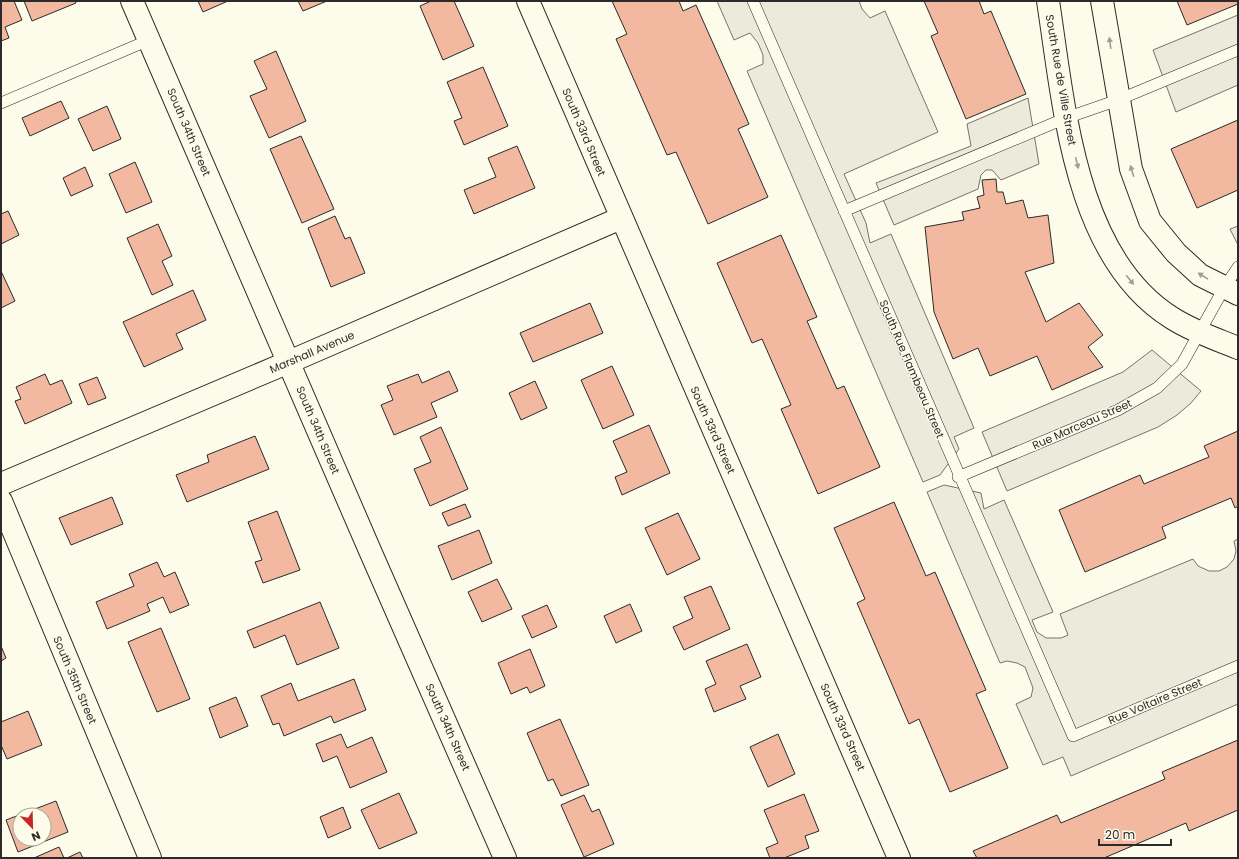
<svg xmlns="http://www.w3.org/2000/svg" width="1239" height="859" font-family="Poppins,sans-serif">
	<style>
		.parking { fill: #eceadb; stroke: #74746e }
		.building { fill: #f2b8a0; stroke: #2b2b2b; fill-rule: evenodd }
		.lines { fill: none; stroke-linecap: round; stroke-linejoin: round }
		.lane-casing { stroke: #2b2b2b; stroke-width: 12 }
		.street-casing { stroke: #2b2b2b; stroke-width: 24 }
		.lane { stroke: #fdfbea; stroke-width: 11 }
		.street { stroke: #fdfbea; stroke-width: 22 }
		.oneway { fill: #9e9d94 }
		.labels { text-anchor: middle; stroke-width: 3; stroke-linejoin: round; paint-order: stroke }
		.street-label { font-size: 11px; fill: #2b2b2b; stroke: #fdfbea }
	</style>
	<rect width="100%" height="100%" fill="#fdfbea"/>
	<!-- parking -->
	<path class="parking" d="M717,1h142l3,8 8,9 15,-7 53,121 -94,42 22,49 4,20 21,-9 83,194 -20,9 5,12 -19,26 -17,7 -176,-411 16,-7v-9l-5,-12 -8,-10 -16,7z
		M1238,15v70l-62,27 -23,-62z
		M1028,98l11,66 -38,16 -9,-10h-6l-5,5 -3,14 -84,36 -18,-42 95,-37 -4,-22z
		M1238,226v19l-8,-16z
		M1152,350l49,41 -10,12 -14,12 -19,12 -151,64 -25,-59 141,-60z
		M944,485l37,8 3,16 20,-9 49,112 -21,8 5,12 9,6h15l7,-3 -8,-21 133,-55 5,7 11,5h10l8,-4 7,-8 2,-8 -2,-10 4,-2v165l-167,72 -8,-19 -20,8 -27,-61 15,-7 2,-9 -8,-21 -8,-4 -10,-2 -7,2 -73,-171z"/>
	<!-- building -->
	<path class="building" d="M1,1h13l8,19 -17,7 4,11 -8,3z
		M24,1h51l1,2 -44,18z
		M198,1h30l-25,11z
		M298,1h29l-24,10z
		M431,1h23l20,45 -31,14 -23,-54z
		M612,1h67l4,10 13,-6 53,119 -11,5 30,68 -60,27 -32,-72 -9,3 -51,-116 11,-5z
		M924,1h55l5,13 7,-3 35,83 -60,25 -35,-83 7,-3z
		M1177,1h61v3l-51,21z
		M276,51l30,70 -37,17 -19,-42 17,-7 -13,-28z
		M483,67l25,59 -44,19 -10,-24 8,-3 -15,-36z
		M61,101l8,17 -39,18 -8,-18z
		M107,106l14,33 -28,12 -15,-32z
		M1238,120v70l-41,18 -26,-59z
		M301,136l33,73 -32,14 -32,-74z
		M517,146l18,42 -61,26 -10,-24 32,-13 -8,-19z
		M135,162l17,40 -26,11 -17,-39z
		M85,167l8,19 -22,10 -8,-18z
		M996,179l1,13h6l3,12 17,-4 5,18 20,-3 6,48 -29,9 21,50 33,-19 24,32 -15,12 15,20 -51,23 -15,-34 -47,20 -12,-28 -25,11 -19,-47 -9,-85 39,-7 -2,-8 18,-4 -3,-11 7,-2 -2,-15z
		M8,211l11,24 -18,9v-30z
		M335,216l10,23 5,-2 15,36 -34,14 -23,-59z
		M158,224l14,32 -10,5 11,24 -21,10 -25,-57z
		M781,235l36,82 -10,4 30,68 7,-3 36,81 -62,27 -37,-85 10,-4 -29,-66 -10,4 -35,-80z
		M1,271l14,30 -14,7z
		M193,290l13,30 -30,14 7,15 -39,18 -21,-45z
		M590,303l13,30 -70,29 -13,-29z
		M612,366l22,49 -31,14 -22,-49z
		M449,371l9,20 -27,12 6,14 -43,18 -13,-30 12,-5 -6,-14 31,-12 4,9z
		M45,374l5,11 12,-5 10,23 -47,21 -10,-23 6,-2 -5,-12z
		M97,377l9,21 -18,7 -9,-21z
		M535,381l12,27 -26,12 -12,-27z
		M649,425l21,48 -48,22 -7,-18 12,-5 -14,-31z
		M441,427l27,62 -38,17 -16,-37 17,-7 -11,-25z
		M1238,431v75l-3,2 -4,-10 -69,29 4,11 -81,34 -26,-62 81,-35 4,9 65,-27 -5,-11z
		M255,436l14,33 -82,33 -11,-27 33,-13 -2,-7z
		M112,497l11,27 -52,21 -12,-27z
		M894,502l32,74 9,-4 51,118 -10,4 32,74 -58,24 -31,-73 -10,5 -52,-121 8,-4 -31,-71z
		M465,504l6,13 -23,9 -6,-13z
		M277,511l23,59 -37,13 -8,-21 7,-2 -14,-38z
		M678,513l22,46 -33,16 -22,-47z
		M479,530l13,33 -40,17 -14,-34z
		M157,562l7,15 11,-5 14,33 -19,8 -7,-16 -16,7 3,7 -43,18 -11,-27 38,-16 -5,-12z
		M497,579l15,30 -30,13 -14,-30z
		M711,586l19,43 -46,21 -11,-23 20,-9 -9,-21z
		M320,602l19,46 -42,17 -12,-30 -31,13 -7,-17z
		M630,604l12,27 -26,12 -12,-27z
		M547,605l10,22 -25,11 -10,-22z
		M161,628l29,71 -33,13 -29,-70z
		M747,644l14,33 -21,9 6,13 -32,13 -9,-23 11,-5 -10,-23z
		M1,646l5,12 -5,3z
		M530,649l15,37 -15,7 -3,-6 -16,7 -13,-31z
		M354,679l12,31 -32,13 -3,-7 -47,20 -5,-13 -6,2 -12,-29 30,-13 7,18z
		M236,697l12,29 -28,12 -11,-30z
		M28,711l14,34 -35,14 -6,-14v-23z
		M560,719l29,66 -28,11 -8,-17 -5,2 -21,-48z
		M341,734l6,14 25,-11 15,35 -37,16 -13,-32 -14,6 -7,-18z
		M778,734l17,40 -27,13 -18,-40z
		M1238,740v70l-49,21 -3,-8 -82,35h-127l-4,-7 84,-36 4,8 104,-44 -3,-7z
		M399,793l18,40 -38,16 -18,-39z
		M804,794l15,37 -14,5 4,12 -25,10h-14l-4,-10 12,-5 -14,-33z
		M584,795l8,17 7,-3 15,35 -30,13 -23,-52z
		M56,801l12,31 -50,20 -12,-32zM20,815h24v24h-24z
		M343,807l8,21 -23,10 -8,-21z
		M59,847l5,11h-30z
		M80,852l3,6h-16z"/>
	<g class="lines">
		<!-- lane casing -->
		<g class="lane-casing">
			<path id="lane" d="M753,1l320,735 165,-70
				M1,103l148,-63
				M844,211l222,-93 52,-18 120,-50
				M958,477l160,-67 39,-22 25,-24 42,-76 14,-21"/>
		</g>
		<!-- street casing -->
		<g class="street-casing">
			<path id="street" d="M132,1l239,552 134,305
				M528,1l371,857
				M1048,1c16,103 26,256 124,317 20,13 44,21 66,30
				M1102,1l29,168 19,52 26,32 24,22 38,19
				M1,484l288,-122 332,-144
				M1,501l149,357"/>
		</g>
		<!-- lane -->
		<use href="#lane" class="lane"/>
		<!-- street -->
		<use href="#street" class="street"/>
	</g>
	<!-- one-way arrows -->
	<defs><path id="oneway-solid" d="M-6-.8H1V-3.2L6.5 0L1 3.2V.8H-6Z"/></defs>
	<g class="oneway">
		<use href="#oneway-solid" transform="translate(1110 43) rotate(-98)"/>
		<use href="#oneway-solid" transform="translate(1077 163) rotate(76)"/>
		<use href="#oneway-solid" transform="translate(1132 171) rotate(-107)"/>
		<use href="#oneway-solid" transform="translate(1203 276) rotate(-148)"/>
		<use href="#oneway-solid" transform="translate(1130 280) rotate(51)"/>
	</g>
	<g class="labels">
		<!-- street labels -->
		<g class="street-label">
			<text transform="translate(1061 80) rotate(80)" y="4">South Rue de Ville Street</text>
			<text transform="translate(189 132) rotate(67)" y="4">South 34th Street</text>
			<text transform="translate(584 132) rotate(67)" y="4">South 33rd Street</text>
			<text transform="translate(312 352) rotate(-23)" y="4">Marshall Avenue</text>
			<text transform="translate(912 369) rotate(67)" y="4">South Rue Flambeau Street</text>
			<text transform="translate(1082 424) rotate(-24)" y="4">Rue Marceau Street</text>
			<text transform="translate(318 430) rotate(67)" y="4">South 34th Street</text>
			<text transform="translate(713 430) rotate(66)" y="4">South 33rd Street</text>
			<text transform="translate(75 680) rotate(67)" y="4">South 35th Street</text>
			<text transform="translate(1155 701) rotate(-23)" y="4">Rue Voltaire Street</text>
			<text transform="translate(448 727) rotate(66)" y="4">South 34th Street</text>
			<text transform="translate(843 727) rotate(66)" y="4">South 33rd Street</text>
		</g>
	</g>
	<!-- border -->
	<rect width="1239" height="859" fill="none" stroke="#2b2b2b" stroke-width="4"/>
	<!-- north arrow -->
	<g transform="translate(32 827) rotate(157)"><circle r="19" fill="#fdfbea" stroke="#a9a89e"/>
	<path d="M0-3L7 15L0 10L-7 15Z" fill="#c62828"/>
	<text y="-6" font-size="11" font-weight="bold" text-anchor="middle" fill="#2b2b2b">N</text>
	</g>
	<!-- scale -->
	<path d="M1099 839v6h72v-6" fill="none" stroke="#2b2b2b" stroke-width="2"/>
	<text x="1105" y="839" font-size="12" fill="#2b2b2b" stroke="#fdfbea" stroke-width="3" paint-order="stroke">20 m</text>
</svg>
